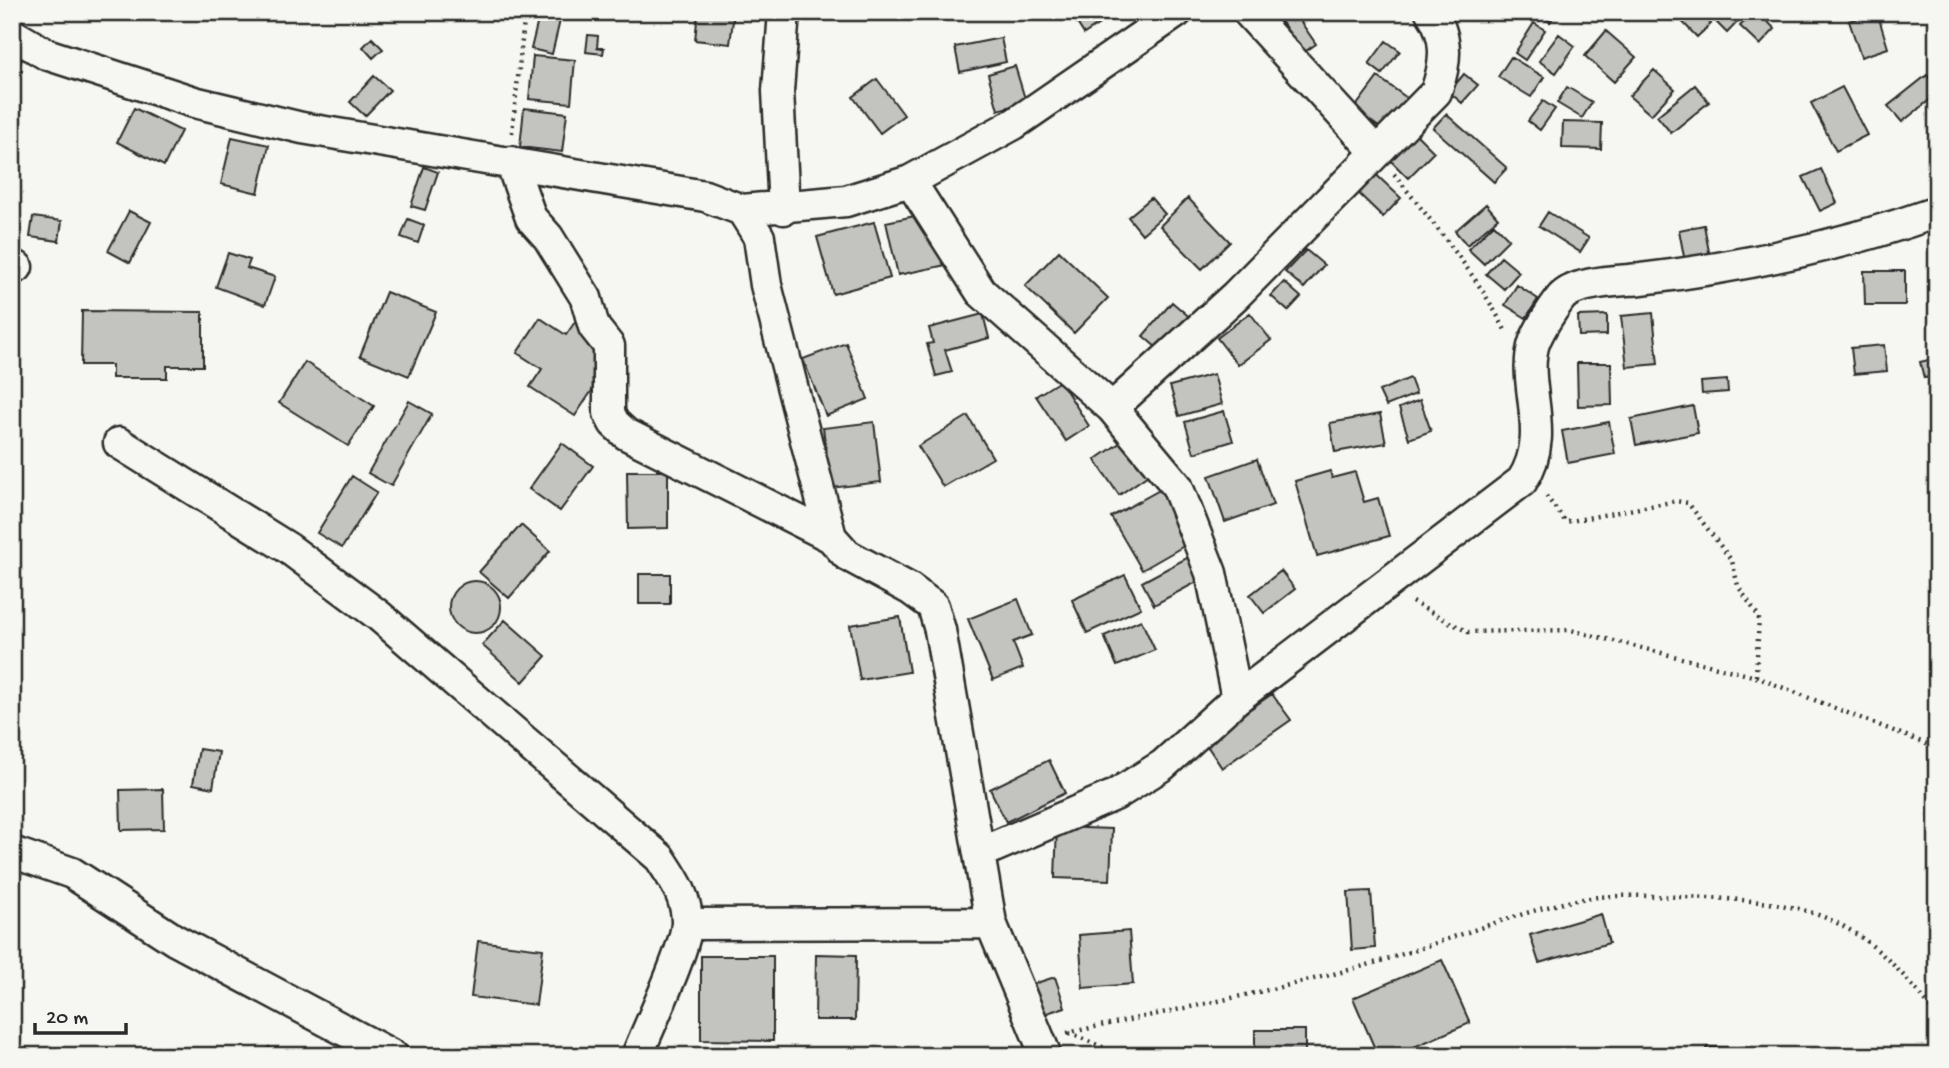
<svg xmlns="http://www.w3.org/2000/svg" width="1949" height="1068" font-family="'Gochi Hand',sans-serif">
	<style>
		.building { fill: #c3c3c0; stroke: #2b2b2b; stroke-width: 2 }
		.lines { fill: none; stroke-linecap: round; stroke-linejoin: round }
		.minor-casing { stroke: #2b2b2b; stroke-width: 35 }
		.path { stroke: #2b2b2b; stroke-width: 4.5; stroke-dasharray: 2 5; stroke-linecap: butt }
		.minor { stroke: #f6f6f2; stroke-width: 30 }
	</style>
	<rect width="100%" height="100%" fill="#f6f6f2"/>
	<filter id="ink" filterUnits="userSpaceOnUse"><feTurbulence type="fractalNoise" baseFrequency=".0143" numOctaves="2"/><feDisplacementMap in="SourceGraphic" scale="14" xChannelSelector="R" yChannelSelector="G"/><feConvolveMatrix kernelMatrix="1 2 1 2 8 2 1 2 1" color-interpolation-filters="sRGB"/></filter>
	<g filter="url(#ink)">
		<!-- building -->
		<path class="building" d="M540,12h22l-10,42 -21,-5z
			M698,12h36l-4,32 -35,-4z
			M1070,12h46v1l-32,21z
			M1287,12h7l22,32 -13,9 -24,-35z
			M1534,12h22l-6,10z
			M1673,12h27l11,12 -14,13z
			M1727,12h20l-20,21 -10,-10z
			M1754,12h4l17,17 -15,16 -20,-19z
			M1877,12l11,36 -27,9 -12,-36z
			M1534,23l11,7 -20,30 -10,-7z
			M1606,31l30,26 -22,25 -29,-26z
			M1559,34l16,12 -19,27 -17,-12z
			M588,35l10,1 -1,12h7l-1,6 -17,-2z
			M372,38l11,11 -10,9 -10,-11z
			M1001,38l5,24 -46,10 -5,-25z
			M1386,41l14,10 -18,23 -13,-10z
			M12,47l13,7 -7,13 4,4 -10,16z
			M533,56l42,4 -4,43 -42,-4z
			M1511,57l33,20 -13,20 -33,-20z
			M1015,66l11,36 -28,8 -10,-36z
			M1654,70l21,19 -24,26 -22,-19z
			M1464,74l14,11 -16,18 -13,-11z
			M1927,75l10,13v6l-35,28 -14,-16z
			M374,76l16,14 -25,26 -15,-14z
			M1378,77l29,21 -24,32 -29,-21z
			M877,79l27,36 -24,18 -27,-36z
			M1695,85l14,17 -38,31 -14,-17z
			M1567,87l25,15 -10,16 -25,-15z
			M1842,87l25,48 -31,16 -25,-48z
			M1543,101l12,8 -15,21 -12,-9z
			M134,108l47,23 -17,35 -47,-24z
			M524,108l43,5 -5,39 -42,-5z
			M1446,114l61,54 -13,14 -61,-54z
			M1563,122l39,1 -1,26 -39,-1z
			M1416,134l18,18 -26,26 -18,-18z
			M232,137l37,8 -11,48 -37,-9z
			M1367,166l34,32 -18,19 -34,-33z
			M424,167l14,5 -13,38 -14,-4z
			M1821,169l16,34 -17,8 -17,-34z
			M1151,198l14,16 -23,20 -14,-17z
			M1188,198l42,44 -28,27 -42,-43z
			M1486,204l12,14 -31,27 -12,-14z
			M129,211l22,11 -21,41 -22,-12z
			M934,212l12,53 -48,10 -12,-53z
			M1548,212l41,26 -9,14 -41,-26z
			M33,217l29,4 -3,20 -29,-4z
			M408,219l16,6 -6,18 -17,-6z
			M874,222l16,56 -57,16 -16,-57z
			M1494,224l15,15 -25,25 -16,-15z
			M1704,225l6,32 -25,5 -6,-32z
			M1306,250l18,15 -20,23 -19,-16z
			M1059,251l49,47 -34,35 -49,-47z
			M228,253l22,7 -3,8 28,9 -10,28 -49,-18z
			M1501,257l18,15 -15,17 -18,-15z
			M1864,271h41v34h-40z
			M1284,282l17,15 -13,14 -17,-15z
			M1517,285l21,14 -12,19 -21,-13z
			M386,292l50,20 -27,64 -49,-20z
			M1172,302l21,18 -29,34 -21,-18z
			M82,311l121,1v54h-36v12h-55v-13h-31z
			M1250,313l21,27 -33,25 -21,-27z
			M1653,313l5,51 -31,3 -6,-51z
			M983,314l6,24 -44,12 7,22 -16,4 -9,-32 6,-1 -4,-15z
			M1607,315v20l-28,1 -1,-20z
			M579,316l44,28 -48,72 -45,-29 12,-18 -25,-16 23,-35 26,17z
			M846,343l22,56 -42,17 -23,-57z
			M1884,345l3,26 -33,3 -3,-26z
			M1937,358v18l-13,2 -4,-16z
			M305,362l69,44 -26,40 -69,-43z
			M1577,363h34l1,42 -34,1z
			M1214,374l8,30 -43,12 -9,-30z
			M1410,378l6,16 -30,12 -7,-15z
			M1727,380l1,12 -26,2 -1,-12z
			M1060,381l29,45 -23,15 -30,-45z
			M1420,400l11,31 -22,8 -10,-31z
			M409,401l23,13 -41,72 -23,-13z
			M1693,406l5,27 -62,12 -5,-26z
			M1224,411l9,30 -39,12 -9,-31z
			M1380,414l6,29 -51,9 -5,-29z
			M968,416l25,42 -50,29 -25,-41z
			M874,422l7,60 -50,6 -8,-60z
			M1609,422l6,32 -47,9 -6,-32z
			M1130,436l24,35 -35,24 -24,-35z
			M562,443l31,23 -33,45 -31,-22z
			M1257,459l16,46 -48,17 -16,-46z
			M627,471h41v57l-40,1z
			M1330,471l2,7 23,-6 9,30 14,-4 11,38 -72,20 -22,-75z
			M352,476l25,16 -35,56 -25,-15z
			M1165,487l31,52 -54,31 -31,-53z
			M521,525l29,26 -41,47 -30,-26z
			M1196,553l12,23 -54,29 -12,-23z
			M1281,571l14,18 -31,24 -14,-18z
			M639,574h31v30h-31z
			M1125,575l16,33 -54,25 -15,-33z
			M449 607a26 26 0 1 1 52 0a26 26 0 1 1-52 0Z
			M1018,599l14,36 -19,7 10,26 -30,12 -25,-61z
			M900,617l9,55 -49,8 -10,-55z
			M505,620l41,36 -23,26 -41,-37z
			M1141,620l14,30 -38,16 -13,-30z
			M1272,694l19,26 -69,48 -18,-27z
			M199,749l20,3 -6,36 -20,-4z
			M1049,760l16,33 -59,29 -16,-33z
			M163,789l1,40 -43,1 -1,-40z
			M1057,827l55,2 -2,51 -55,-2z
			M1371,891l4,57 -23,2 -4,-58z
			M1601,914l8,29 -70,20 -9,-28z
			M1129,931l4,53 -50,4 -4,-53z
			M478,941l65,8 -7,56 -65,-8z
			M816,954l40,1 -1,65h-40z
			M701,956h72v85l-72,-1z
			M1442,960l28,63 -77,33h-15l-25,-58z
			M1055,977l10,30 -27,9 -11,-30z
			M1255,1030h50v26h-50z
			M269,1047l10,9h-18z
			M1707,1047l36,1v8h-36z"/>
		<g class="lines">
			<!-- minor casing -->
			<g class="minor-casing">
				<path id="minor" d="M1248,12l128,140
					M12,34l34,20 148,48 108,26 403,68 37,14 17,27 7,48 65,252 16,18 63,34 23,17 7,24 51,293 55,133
					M511,162l20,56 17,19 38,61 8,29 15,19v67l5,10 12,11 205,103
					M910,181l71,111 131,116 65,78 34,87 26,125
					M784,209l-6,-118 6,-79
					M742,210l104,-9 64,-20 104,-57 163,-112
					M12,268l5,-1
					M1112,408l123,-112 201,-204c10,-29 13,-54 -5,-80
					M119,443l169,105 90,67 282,243c13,20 27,39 27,64 0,25 -39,106 -50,134
					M12,852l60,21 103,67 218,116
					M980,853l135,-58 48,-30 74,-67 285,-217c32,-49 -3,-98 13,-141 6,-13 16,-29 25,-41 13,-18 60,-18 81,-20 101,-12 200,-33 296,-67
					M687,924l304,-1"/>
			</g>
			<!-- path -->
			<path class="path" d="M512,133l13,-121
				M1394,174c40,51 83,100 112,158
				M1546,496l20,26 110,-21 12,2 44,58 6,25 21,31 -3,60
				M1412,602l56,30 103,-2 185,47 181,71
				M1067,1033c93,-20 187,-38 278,-62 75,-19 147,-51 222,-69 38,-9 78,-6 116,-5 127,4 174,14 254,119
				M1069,1033l55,23"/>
			<!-- minor -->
			<use href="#minor" class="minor"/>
		</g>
	</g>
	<!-- margin -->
	<rect width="1949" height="1068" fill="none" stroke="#f6f6f2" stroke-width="42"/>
	<rect x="21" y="21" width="1907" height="1026" fill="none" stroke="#2b2b2b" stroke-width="2.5" filter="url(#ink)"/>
	<!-- scale -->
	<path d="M35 1023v10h91v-10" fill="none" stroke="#2b2b2b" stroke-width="3.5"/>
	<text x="46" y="1023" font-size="21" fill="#2b2b2b" stroke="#f6f6f2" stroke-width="5" paint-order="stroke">20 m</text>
</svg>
